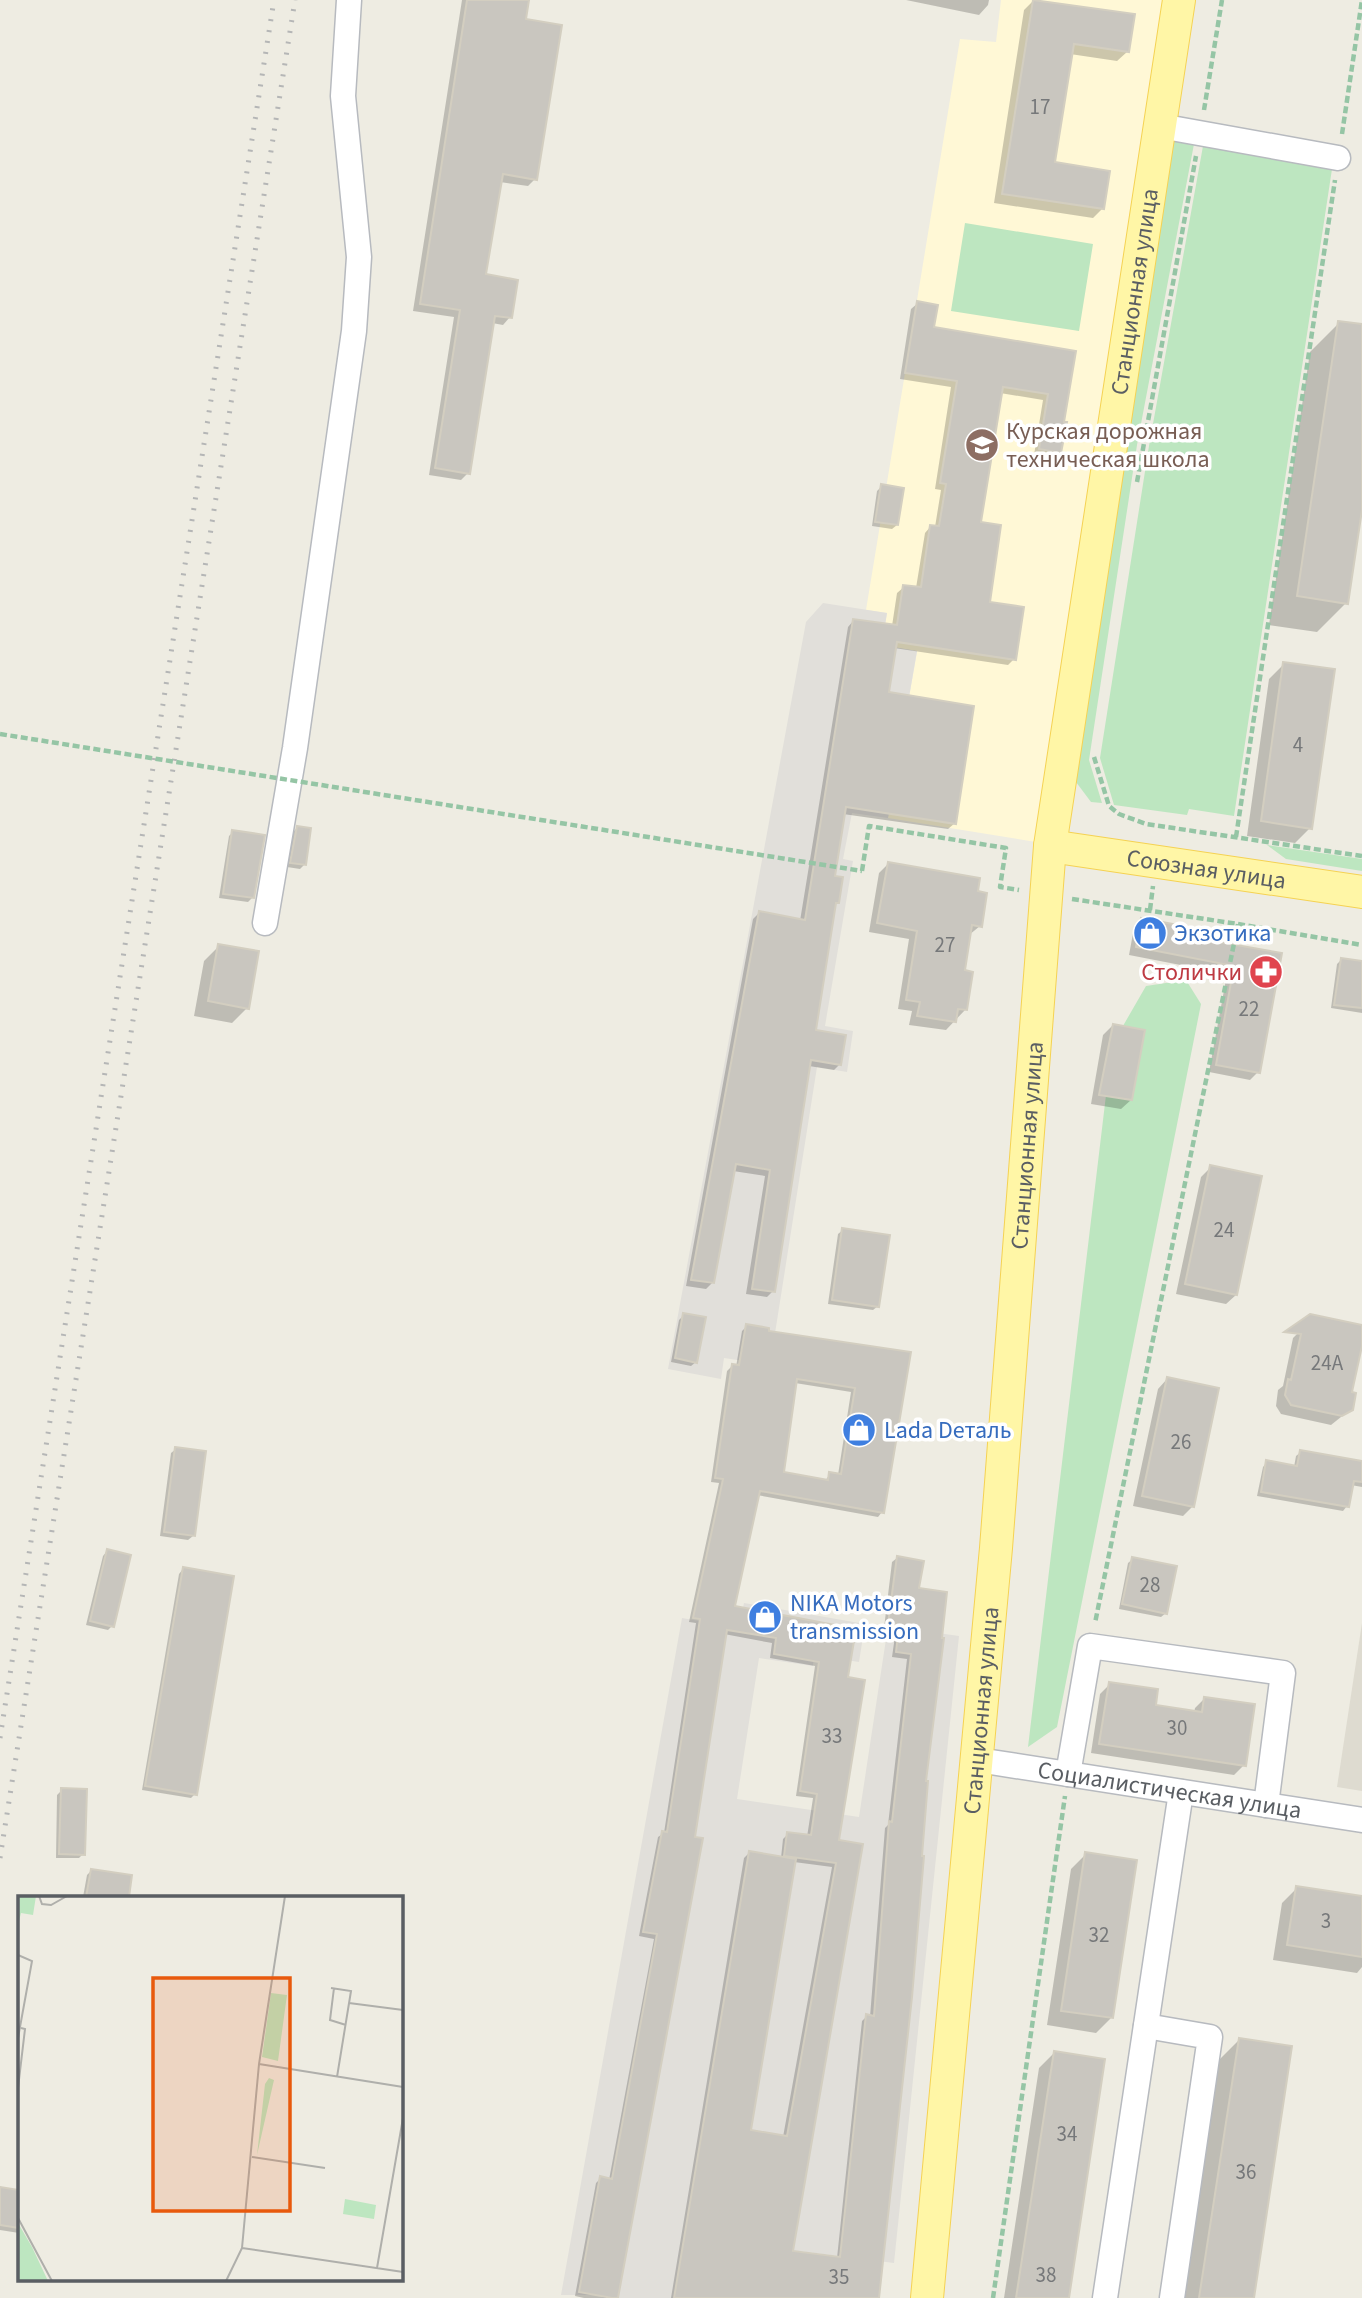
<svg xmlns="http://www.w3.org/2000/svg" width="1362" height="2298" font-family="'Source Sans 3',sans-serif">
	<style>
		.commercial { fill: #fff8d6 }
		.industrial { fill: #e1dfda }
		.education { fill: #dedbd0 }
		.green { fill: #bde6c0 }
		.shadow { fill: #0003; fill-rule: evenodd }
		.building { fill: #c9c6bf; stroke: #d3cec0; stroke-width: 2; fill-rule: evenodd }
		.lines { fill: none; stroke-linecap: round; stroke-linejoin: round }
		.minor-casing { stroke: #b7babf; stroke-width: 27 }
		.major-casing { stroke: #f5d253; stroke-width: 34 }
		.path { stroke: #95c5a5; stroke-width: 4.5; stroke-dasharray: 7 3.5; stroke-linecap: butt }
		.minor { stroke: #fff; stroke-width: 24 }
		.major { stroke: #fff6a6; stroke-width: 32 }
		.rail { stroke: #b5b6b6; stroke-width: 5; stroke-dasharray: 2 9; stroke-linecap: butt }
		.path-bridge { stroke: #95c5a5; stroke-width: 4.5; stroke-dasharray: 7 3.5; stroke-linecap: butt }
		.labels { text-anchor: middle; stroke-width: 7; stroke-linejoin: round; paint-order: stroke }
		.number-label { font-size: 21px; fill: #76787a }
		.street-label { font-size: 24px; fill: #5a5e63; stroke: #fff }
		.education-label { font-size: 24px; fill: #785e54; stroke: #fff; text-anchor: start }
		.shop-label { font-size: 24px; fill: #366cbe; stroke: #fff; text-anchor: start }
		.health-label { font-size: 24px; fill: #be3a42; stroke: #fff; text-anchor: end }
		.inset-road { fill: none; stroke: #afafab; stroke-width: 2 }
		.view { fill: #e8590c; fill-opacity: 0.15; stroke: #e8590c; stroke-width: 3.5 }
		.inset-edge { fill: none; stroke: #5a5e63; stroke-width: 3.5 }
	</style>
	<rect width="100%" height="100%" fill="#eeece2"/>
	<!-- commercial -->
	<path class="commercial" d="M1001,0h180l-139,843 -154,-25 29,-166 -36,-6 6,-33 -21,-3 94,-571 36,3z"/>
	<!-- industrial -->
	<path class="industrial" d="M823,603l64,10 -5,32 35,6 -29,167 -36,-5 -9,46 10,2 -28,165 28,5 -6,41 -30,-5 -47,298 -46,-7 -3,21 -53,-10 138,-747z
		M744,1603l121,21 -6,38 -45,-7 -1,11 -54,-8 -22,141 122,18 29,-191 71,10 -65,627 -95,-12 -6,47h-190l-6,-3h-36l121,-677 57,10z"/>
	<!-- education -->
	<path class="education" d="M1362,1623v168l-25,-4z"/>
	<!-- green -->
	<path class="green" d="M1173,141l21,3 -57,301 -48,315 13,43 -11,-1 -15,-20 -3,-12z
		M1203,146l129,23 -98,647 -45,-7 -2,6 -73,-10 -14,-47 49,-312z
		M965,223l128,21 -14,87 -128,-20z
		M1267,845l95,14v12l-76,-12z
		M1186,980l15,24 -144,723 -29,20 84,-702 34,-59z"/>
	<!-- shadow -->
	<path class="shadow" d="M462,0h65l-3,20 11,159 -7,7 -28,-4 -16,94 26,41 -7,8 -11,-2 -24,150 -7,7 -32,-5 25,-158 -41,-6z
		M906,0h83l-1,5 -9,10z
		M1034,0l93,52 -10,9 -47,-7 -17,110 50,44 -10,10 -99,-15 30,-193z
		M918,303l14,26 142,23 -12,71 -2,29 -7,7 -19,-4 9,-55 -43,-7 -21,131 9,79 26,56 -6,6 -114,-17 -7,46 68,129 -7,6 -105,-15 -10,63 4,26 -3,3 -20,125 26,33 -6,6 -25,-4 -36,225 -6,6 -21,-3 19,-118 -32,-5 -20,111 -7,7 -20,-3 67,-367 6,-6 41,8 48,-294 6,-7 38,6 5,-33 7,-6 12,1 9,-55 6,-7 4,1 6,-37 -6,-1 16,-102 -51,-8 11,-70z
		M1339,323l23,3v172l-16,105 -29,29 -48,-7 41,-273z
		M882,486l15,39 -5,4 -20,-3 5,-35z
		M1284,664l26,164 -15,15 -48,-7 22,-157z
		M297,828l7,37 -4,4 -13,-2 6,-35z
		M233,832l19,66 -4,4 -29,-4 10,-62z
		M888,864l92,62 -11,9 -6,37 2,38 -19,20 -37,-5 3,-14 -14,-2 11,-70 -40,-7 10,-59z
		M1142,920l75,23 63,11 -22,118 -8,8 -41,-8 18,-98 -98,-19 5,-27z
		M219,946l28,62 -15,15 -38,-7 10,-55z
		M1342,959l20,3v51l-31,-5 6,-44z
		M1113,1025l18,75 -10,9 -30,-5 12,-69z
		M1211,1167l25,128 -10,9 -50,-10 25,-117z
		M843,1230l35,76 -5,4 -45,-6 10,-70z
		M684,1315l12,47 -5,4 -20,-4 8,-42z
		M747,1326l20,6 142,22 -27,158 -4,5 -121,-22 -24,112 113,72 -9,162 24,4 -70,407 46,6 25,-237 5,-5 3,1 15,-189 3,-3 19,-166 -15,-2 4,-28 -12,-1 8,-66 5,-4 20,32 7,193 -47,515h-206l73,-440 5,-5 32,5 2,-19 5,-5 19,3 6,-39 -17,-2 19,-130 -45,-8 2,-15 -48,-9 -108,664h-32l-9,-2 21,-113 5,-5 8,2 45,-241 -15,-3 19,-99 6,-4 32,-210 -7,-1 30,-139 -8,-1 16,-111 5,-5 4,1 6,-36zM795,1383l56,9 -13,83 -8,-1 -5,7 -43,-8zM794,1862l38,5 -49,270 -34,-6z
		M1303,1328l47,66 1,15 -20,16 -50,-11 -5,-8 2,-16 5,-4 10,-48z
		M1167,1379l26,127 -10,10 -50,-10 25,-117z
		M176,1449l17,87 -5,4 -28,-4 11,-83z
		M1301,1452l61,11v24l-11,-2 -4,21 -4,5 -86,-15 6,-29 4,-5 27,5 2,-11z
		M107,1551l5,75 -4,4 -22,-5 17,-69z
		M1133,1559l33,54 -5,4 -42,-8 9,-46z
		M183,1569l12,225 -4,4 -49,-8 37,-216z
		M1110,1684l44,23 40,6 1,-5 10,-10 39,67 -10,10 -143,-22 9,-59z
		M62,1790l21,64 -4,4h-23l1,-63z
		M1086,1854l25,164 -15,15 -49,-8 24,-156z
		M91,1871l39,6 -3,20h-44l4,-22z
		M1297,1888l65,10v69l-5,6 -84,-13 9,-57z
		M1239,2040l14,258h-77l34,-229z
		M1054,2053l13,245h-63l35,-230z
		M0,2189l19,3v41l-19,-3z"/>
	<!-- building -->
	<path class="building" d="M467,0h62l-3,19 36,6 -25,155 -34,-6 -17,100 32,6 -6,38 -17,-2 -25,158 -35,-6 25,-158 -40,-6z
		M1033,0l102,14 -6,38 -55,-8 -19,118 55,9 -6,38 -102,-15z
		M917,301l21,4 -4,22 142,24 -12,71h3l-6,31 -22,-4 9,-55 -45,-7 -22,135 20,3 -11,77 34,5 -8,53 -119,-18 -8,50 85,14 -18,118 -110,-17 -11,69 8,1 -4,26h-3l-20,127 30,5 -5,30 -30,-5 -36,232 -23,-3 18,-119 -34,-6 -22,119 -23,-3 68,-369 46,9 48,-301 44,6 6,-40 18,2 9,-62 9,1 7,-42 -6,-1 17,-102 -52,-8z
		M1338,321l24,3v186l-14,94 -51,-8z
		M881,484l23,4 -6,37 -23,-3z
		M1283,662l52,7 -23,160 -51,-8z
		M297,826l14,2 -5,37 -16,-2z
		M232,830l33,5 -11,63 -31,-4z
		M888,862l92,16 -2,13 9,2 -5,34 -10,-2 -7,45 8,2 -6,38 -9,-1 -2,13 -39,-6 3,-14 -14,-2 11,-69 -40,-8z
		M1141,918l80,15 -2,9 63,11 -22,120 -44,-8 18,-99 -98,-19z
		M218,944l41,7 -10,58 -41,-8z
		M1341,958l21,3v47l-28,-3z
		M1113,1024l32,6 -13,70 -33,-5z
		M1210,1165l52,11 -25,119 -52,-11z
		M842,1228l48,7 -11,72 -47,-7z
		M683,1313l23,4 -9,46 -22,-5z
		M1310,1314l52,11v21l-10,46 4,1 -3,17 -11,6 -51,-11 -6,-10 3,-16 3,1 10,-46 -17,-2z
		M746,1324l23,4v3l142,21 -27,161 -124,-22 -25,115 121,23 -8,48 17,3 -26,160 24,4 -70,407 47,6 26,-243 8,2 15,-195 3,1 19,-168 -15,-2 3,-27 -11,-1 9,-68 27,5 -5,27 28,4 -5,46h2l-18,143h2l-6,75h2l-12,141 -33,301h-205l75,-447 47,8 -45,271 36,6 49,-273 -52,-7 3,-24 24,3 6,-41 -17,-3 19,-129 -45,-8 2,-16 -49,-8 -32,207 8,1 -85,460h-6l-33,-6 21,-116 12,3 45,-245 -14,-2 19,-101 5,1 33,-213 -7,-1 30,-139 -8,-1 17,-114 7,1zM797,1379l58,9 -14,86 -12,-2 -1,8 -44,-8z
		M1167,1377l52,11 -25,119 -52,-11z
		M175,1447l31,4 -11,85 -31,-4z
		M1300,1450l62,11v21l-8,-1 -5,26 -88,-15 5,-32 31,6z
		M107,1549l24,6 -17,72 -24,-6z
		M1132,1557l45,9 -10,48 -45,-10z
		M183,1567l51,9 -37,219 -52,-9z
		M1109,1682l49,7 -2,16 46,7 2,-15 51,7 -9,62 -147,-22z
		M61,1788l26,1 -2,66 -26,-1z
		M1085,1852l52,8 -24,158 -52,-7z
		M91,1869l41,6 -3,22h-43z
		M1296,1886l66,10v61l-75,-12z
		M1239,2038l53,8 -38,252h-55z
		M1054,2051l51,8 -36,239h-53z
		M0,2187l19,3v38l-19,-3z"/>
	<g class="lines">
		<!-- minor casing -->
		<g class="minor-casing">
			<g id="minor">
				<path d="M1160,126l178,32"/>
				<path d="M265,923l30,-175 59,-417 5,-74 -16,-161 6,-96"/>
				<path id="s1" d="M978,1760l384,60"/>
				<path d="M1068,1774l22,-128 193,27 -17,132"/>
				<path d="M1146,2026l64,11 -38,261"/>
				<path d="M1105,2298l76,-506"/>
			</g>
		</g>
		<!-- major casing -->
		<g class="major-casing">
			<g id="major">
				<path id="s2" d="M1050,846l312,46"/>
				<path id="s3" d="M927,2298l69,-750 54,-702 129,-846"/>
			</g>
		</g>
		<!-- path -->
		<path class="path" d="M1204,110l18,-110
			M1342,134l20,-134
			M1137,482l59,-326
			M1094,757l15,49 10,8 27,10 216,32
			M1236,837l99,-657
			M862,871l7,-45 137,22 -6,39 19,3
			M1072,899l166,25 -143,699
			M1150,910l3,-24
			M1238,924l124,21
			M993,2298l72,-502"/>
		<!-- minor -->
		<use href="#minor" class="minor"/>
		<!-- major -->
		<use href="#major" class="major"/>
		<!-- rail -->
		<path class="rail" d="M0,1738l274,-1738
			M0,1858l295,-1858"/>
		<!-- path-bridge -->
		<path class="path-bridge" d="M0,734l862,137"/>
	</g>
	<!-- icons -->
	<defs>
		<g id="school-disc" transform="scale(1.75)"><circle r="9.5" fill="#8d6e63" stroke="#fff"/><path d="M0-5L7-2L0 1L-7-2ZM-4 1L0 2.5L4 1V4Q0 6-4 4Z" fill="#fff"/></g>
		<g id="shop-disc" transform="scale(1.75)"><circle r="9.5" fill="#3f7fe0" stroke="#fff"/><path d="M-5-2.5h2.3a2.7 3.5 0 0 1 5.4 0H5L5.5 6h-11ZM-1.5-2.5h3a1.5 2.3 0 0 0-3 0Z" fill="#fff"/></g>
		<g id="pharmacy-disc" transform="scale(1.75)"><circle r="9.5" fill="#e0444e" stroke="#fff"/><path d="M-2-6h4v4h4v4h-4v4h-4v-4h-4v-4h4Z" fill="#fff"/></g>
	</defs>
	<g fill-rule="evenodd">
		<use href="#school-disc" x="982" y="445"/>
		<use href="#shop-disc" x="1150" y="933"/>
		<use href="#pharmacy-disc" x="1266" y="972"/>
		<use href="#shop-disc" x="859" y="1430"/>
		<use href="#shop-disc" x="765" y="1617"/>
	</g>
	<g class="labels">
		<!-- number labels -->
		<g class="number-label">
			<text x="1040" y="114">17</text>
			<text x="1298" y="752">4</text>
			<text x="945" y="952">27</text>
			<text x="1249" y="1016">22</text>
			<text x="1224" y="1237">24</text>
			<text x="1327" y="1370">24А</text>
			<text x="1181" y="1449">26</text>
			<text x="1150" y="1592">28</text>
			<text x="1177" y="1735">30</text>
			<text x="832" y="1743">33</text>
			<text x="1326" y="1928">3</text>
			<text x="1099" y="1942">32</text>
			<text x="1067" y="2141">34</text>
			<text x="1246" y="2179">36</text>
			<text x="1046" y="2282">38</text>
			<text x="839" y="2284">35</text>
		</g>
		<!-- street labels -->
		<g class="street-label">
			<text dy="8" stroke="none"><textPath href="#s3" startOffset="2018">Станционная улица</textPath></text>
			<text dy="8" stroke="none"><textPath href="#s2" startOffset="158">Союзная улица</textPath></text>
			<text dy="8" stroke="none"><textPath href="#s3" startOffset="1157">Станционная улица</textPath></text>
			<text dy="8" stroke="none"><textPath href="#s3" startOffset="590">Станционная улица</textPath></text>
			<text dy="8" stroke="none"><textPath href="#s1" startOffset="194">Социалистическая улица</textPath></text>
		</g>
		<!-- education labels -->
		<g class="education-label">
			<text x="1006" y="439">Курская дорожная<tspan x="1006" dy="28">техническая школа</tspan></text>
		</g>
		<!-- shop labels -->
		<g class="shop-label">
			<text x="1174" y="941">Экзотика</text>
			<text x="884" y="1438">Lada Dеталь</text>
			<text x="790" y="1611">NIKA Motors<tspan x="790" dy="28">transmission</tspan></text>
		</g>
		<!-- health labels -->
		<g class="health-label">
			<text x="1242" y="980">Столички</text>
		</g>
	</g>
	<!-- overview -->
	<g transform="translate(18 1896)">
		<rect width="385" height="385" fill="#eeece2"/>
		<path d="M0,0h18l-3,19 -12,-2 -3,12zM253,97l16,2 -9,66 -16,-4zM251,182l5,2 -17,75 8,-71zM327,303l31,6 -2,14 -31,-5zM0,327l14,24 16,34h-30z" fill="#bde6c0"/>
		<path class="inset-road" d="M21,0l3,8 9,1 16,-9M0,59l14,6 -14,77M313,92l20,3 -14,86M316,92l-4,32 16,5M331,107l54,7M241,168l144,23M0,192l7,-59 -4,-1M234,261l73,11M0,322l34,63M224,352l161,24M359,372l26,-150M208,385l16,-33 17,-184 26,-168"/>
		<path class="view" d="M135,82h137v233h-137z"/>
		<rect width="385" height="385" class="inset-edge"/>
	</g>
</svg>
